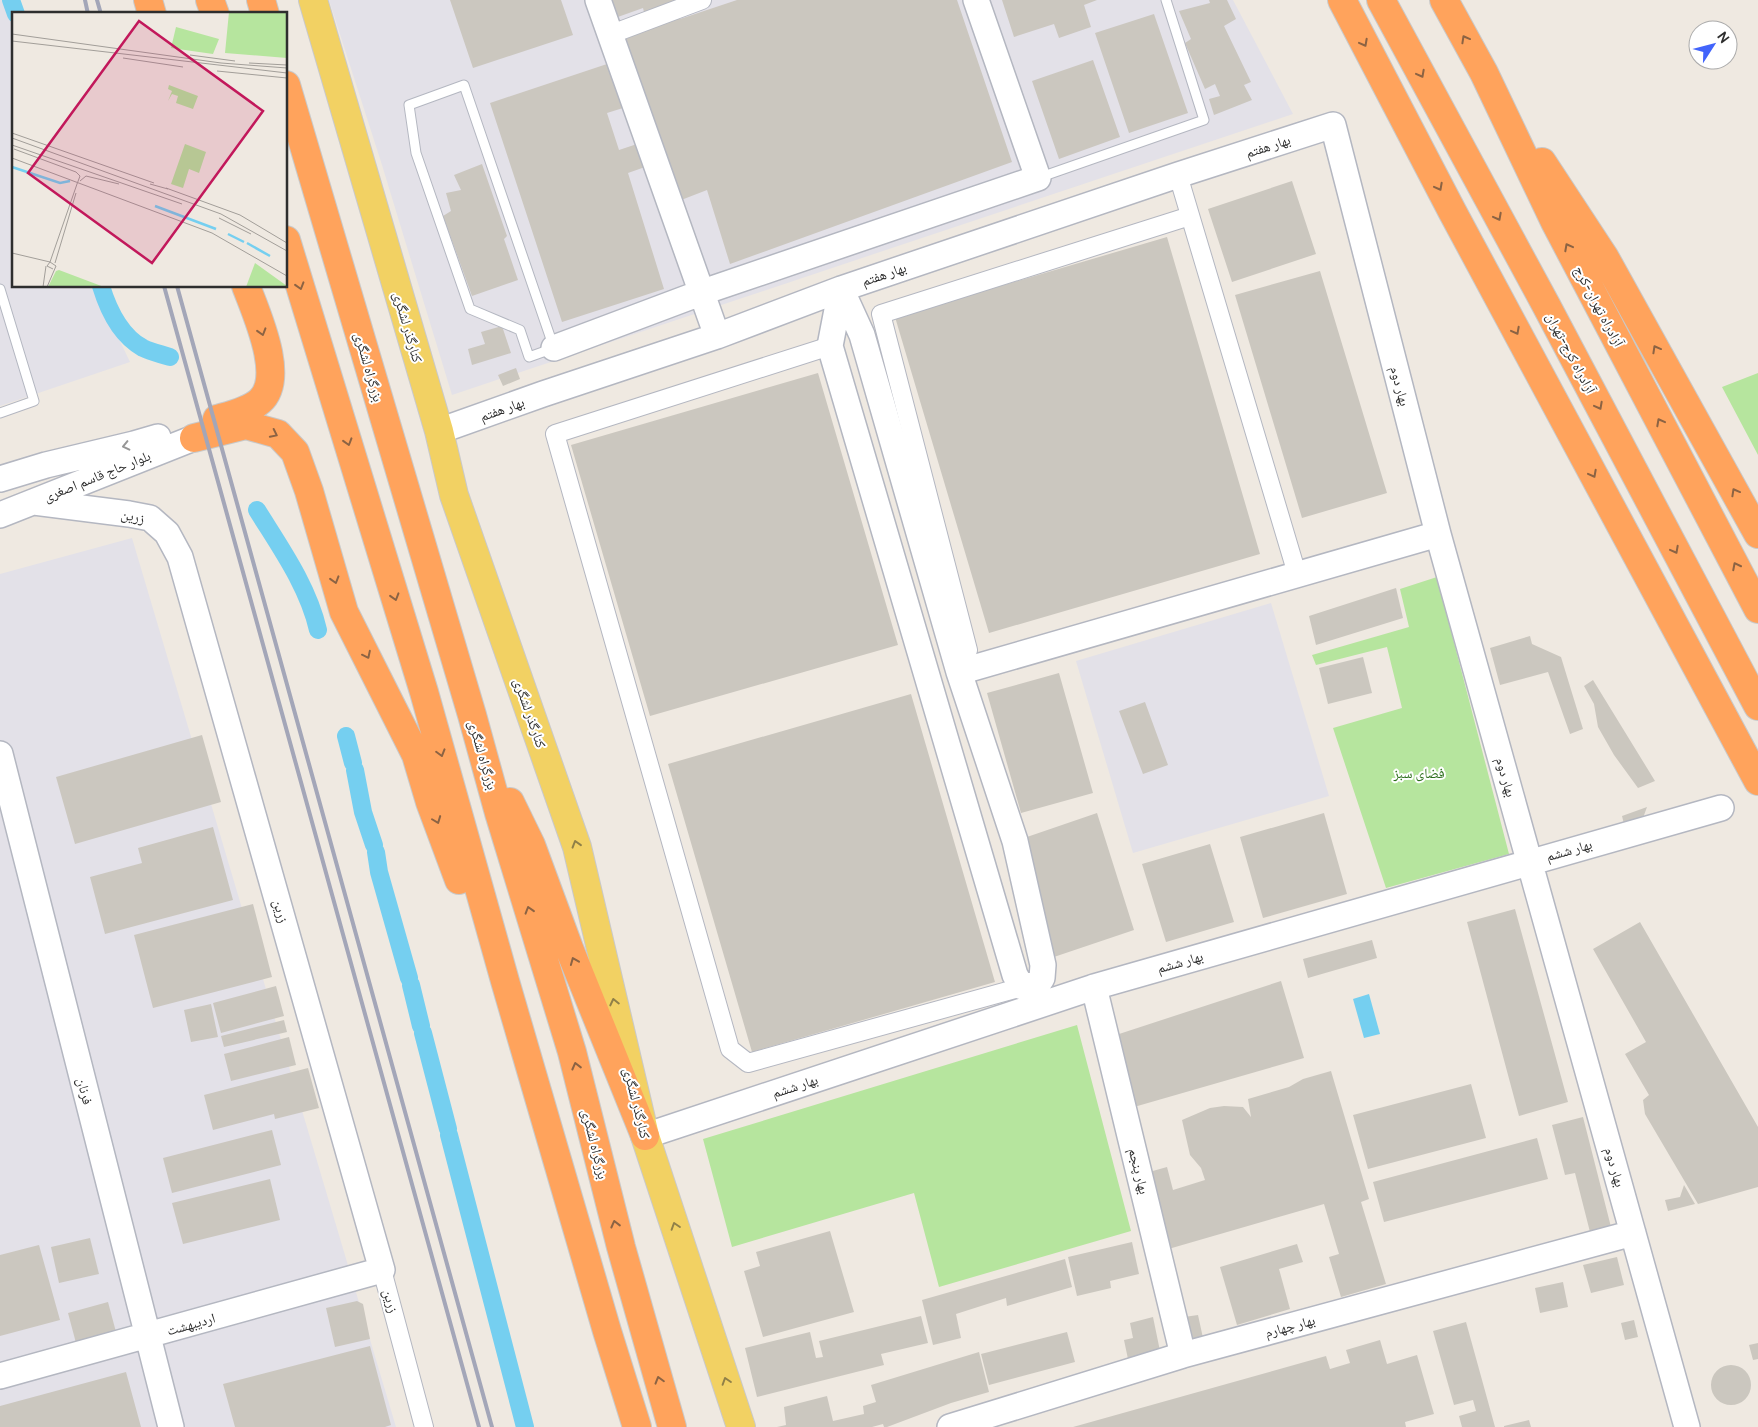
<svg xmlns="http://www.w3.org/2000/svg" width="1758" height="1427" font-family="Cabin,'Noto Naskh Arabic',sans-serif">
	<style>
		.industrial { fill: #e3e1e8 }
		.green { fill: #b6e59e }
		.water { fill: #75cff0 }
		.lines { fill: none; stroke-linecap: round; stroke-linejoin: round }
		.canal { stroke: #75cff0; stroke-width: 18 }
		.building { fill: #cbc7bf }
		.lane-casing { stroke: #b4b7c1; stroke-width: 11 }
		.street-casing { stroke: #b4b7c1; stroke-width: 20 }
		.secondary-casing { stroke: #b4b7c1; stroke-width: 28 }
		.primary-casing { stroke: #c9c9c9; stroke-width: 30 }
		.highway-casing { stroke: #c9c9c9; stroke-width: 30 }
		.lane { stroke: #fff; stroke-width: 9 }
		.street { stroke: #fff; stroke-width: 18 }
		.secondary { stroke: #fff; stroke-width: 25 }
		.primary { stroke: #f2d163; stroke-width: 28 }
		.highway { stroke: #ffa35c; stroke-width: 28 }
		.rail { stroke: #a3a6b8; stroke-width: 4 }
		.oneway { stroke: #8c6343 }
		.oneway2 { stroke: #969696 }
		.oneway3 { stroke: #908048 }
		.labels { text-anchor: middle; stroke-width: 4; stroke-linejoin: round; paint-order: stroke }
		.street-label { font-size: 14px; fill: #2e2e2e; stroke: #fff }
		.park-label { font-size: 14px; fill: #2c6e1b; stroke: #fff }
		.inset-river { fill: none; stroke: #75cff0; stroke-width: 2.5 }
		.inset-road { fill: none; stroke: #a29e99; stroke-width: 1 }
		.view { fill: #c2185b; fill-opacity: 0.15; stroke: #c2185b; stroke-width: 2.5 }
		.inset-edge { fill: none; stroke: #2e2e2e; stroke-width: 2.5 }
	</style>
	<rect width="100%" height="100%" fill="#efe9e1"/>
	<!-- industrial -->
	<path class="industrial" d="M0,0h4l10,28v258h82l2,9 32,67 -130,44z
		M329,0h904l60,114 -841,281 -70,-230z
		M132,538l264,889h-396v-853z
		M1271,603l58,193 -196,57 -57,-192z"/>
	<!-- green -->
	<path class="green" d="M1758,373v82l-36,-68z
		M1437,577l72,277 -123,34 -53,-160 69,-20 -15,-61 -71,18 -4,-10 97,-28 -9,-38z
		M1077,1025l54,206 -192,56 -25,-94 -182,54 -29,-108z"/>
	<!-- water -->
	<path class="water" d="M1369,994l11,40 -16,4 -11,-39z"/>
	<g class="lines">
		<!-- canal -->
		<path class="canal" d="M11,0l5,14
			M101,286c7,23 20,50 42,62 8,4 18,6 27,9
			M257,510c23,37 51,76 61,120
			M346,736l7,27
			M355,770l8,42 11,33
			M376,852l3,20 30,106
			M411,985l10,41
			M423,1033l25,96
			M449,1135l76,292"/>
	</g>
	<!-- building -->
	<path class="building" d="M450,0h111l12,35 -100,33z
		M609,0h68l-33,12 -1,-4 -28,10z
		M737,0h220l55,162 -282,102 -23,-74 -31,12 -51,-163 5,-2 -4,-11 51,-17 3,10z
		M1002,0h95l-13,5 7,22 -32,11 -5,-14 -40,13z
		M1209,0h18l9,19 -12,7 27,56 -7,3 8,15 -38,15 -5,-16 11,-3 -5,-12 -10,5 -20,-46 6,-4 -12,-28 31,-8z
		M1154,14l34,99 -59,20 -34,-100z
		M1093,60l27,77 -61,22 -27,-78z
		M607,64l16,44 -16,5 12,37 18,-6 8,23 -17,6 36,116 -102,33 -72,-219z
		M482,164l25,72 -3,3 14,41 -46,16 -29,-80 8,-5 -5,-18 15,-3 -7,-15z
		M1292,181l24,73 -84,28 -24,-73z
		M1167,237l93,317 -271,79 -94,-316z
		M1320,271l67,222 -85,25 -67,-223z
		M502,326l9,27 -39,12 -4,-16 17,-5 -4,-12z
		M516,368l4,11 -17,7 -5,-11z
		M818,373l80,272 -248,71 -79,-271z
		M1396,588l7,30 -87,27 -7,-29z
		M1530,636l2,8 29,13 22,72 -13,5 -22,-62 -48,13 -10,-37z
		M1363,657l9,36 -44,11 -9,-36z
		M1059,673l34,120 -72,20 -34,-120z
		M1593,680l62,101 -17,7 -24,-33 -16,-28 -4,-23 -10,-18z
		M911,694l84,288 -243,70 -84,-288z
		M1145,702l23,63 -25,9 -24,-63z
		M202,735l19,67 -146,42 -19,-67z
		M1647,807l-4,11 -19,6 -2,-8z
		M1097,813l37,117 -86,29 -33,-118z
		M1324,813l23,81 -84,24 -23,-81z
		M213,827l20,73 -128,34 -15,-57 52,-14 -4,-15z
		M1210,844l24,78 -68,20 -24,-78z
		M253,904l19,73 -119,31 -19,-73z
		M1515,909l53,193 -49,14 -52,-194z
		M1640,922l118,205v60l-60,17 -53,-90 -2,-14 6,-5 -24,-41 21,-12 -53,-93z
		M1372,940l5,18 -69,20 -5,-19z
		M1281,981l23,77 -170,49 -18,-72z
		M276,986l8,30 -63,17 -8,-30z
		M211,1004l7,33 -27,5 -7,-32z
		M284,1020l3,12 -63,15 -3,-11z
		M289,1037l7,28 -65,16 -7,-27z
		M308,1068l11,40 -44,11 -1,-5 -61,16 -9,-35z
		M1331,1071l38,128 -8,3 25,82 -45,13 -12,-40 10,-3 -15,-50 -159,46 -23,-76 25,-7 6,23 32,-10 -4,-12 -11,-13 -8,-35 28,-12 14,-2 19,1 8,10 -3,-18 41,-12 14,-8z
		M1471,1084l15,54 -118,31 -15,-54z
		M1583,1117l28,110 -21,5 -15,-59 -10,2 -13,-50z
		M272,1130l9,35 -109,28 -9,-35z
		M1537,1138l11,41 -164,43 -11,-40z
		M270,1179l10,41 -97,24 -11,-41z
		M1684,1185l11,19 -27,7 -3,-11 15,-3z
		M830,1231l24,81 -91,25 -19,-66 16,-5 -4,-14z
		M90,1238l9,36 -40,9 -8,-36z
		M1132,1242l7,32 -29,7 1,7 -34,8 -9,-39z
		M1297,1244l6,18 -24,7 11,40 -53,16 -17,-58z
		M39,1245l21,75 -60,16v-81z
		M1617,1257l7,28 -33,8 -8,-28z
		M1065,1259l7,28 -65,19 -1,-8 -50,16 5,24 -28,7 -11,-45z
		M1563,1282l5,25 -28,6 -5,-25z
		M357,1301l6,3 7,35 -35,8 -9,-39z
		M108,1302l8,30 -40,11 -8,-30z
		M1198,1315l5,23 -14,3 -5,-24z
		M921,1316l7,27 -47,11 3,11 -127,32 -12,-49 65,-16 6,26 7,-1 -4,-16z
		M1153,1317l7,34 -32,8 -4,-19 9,-2 -3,-15z
		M1634,1320l4,17 -13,3 -4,-17z
		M1466,1322l29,105h-33l-3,-11 17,-5 -3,-11 -19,5 -21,-74z
		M1067,1332l8,30 -86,23 -8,-31z
		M1380,1340l7,24 30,-9 17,59 -29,8 1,5h-333l253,-71 4,13 20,-6 -4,-13z
		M1758,1343v16l-5,1 -4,-15z
		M370,1346l21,79 -6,2h-150l-12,-43z
		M979,1352l10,40 -38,11 -64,24h-3l-1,-3 -11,3h-95l9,-2 -2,-18 43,-11 6,25 31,-7 -1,-8 13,-4 -5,-17z
		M1711 1385a20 20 0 1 1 40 0a20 20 0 1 1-40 0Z
		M126,1372l15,55h-141v-21z
		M1529,1420l2,7h-27v-1z"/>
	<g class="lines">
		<!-- lane casing -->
		<g class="lane-casing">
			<path id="lane" d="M464,85l90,263 -25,9 -9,-27 -50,-21 -54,-156 -7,-48z
				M1038,178l166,-58 -38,-120
				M0,289l34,112 -34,12"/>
		</g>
		<!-- street casing -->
		<g class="street-casing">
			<path id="street" d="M609,35l93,-35
				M1178,175l119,399
				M830,346l-275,88 175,615 18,14 274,-76
				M959,672l9,-22 -87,-336 309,-98
				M382,1270l42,157"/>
		</g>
		<!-- secondary casing -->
		<g class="secondary-casing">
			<path id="secondary" d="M598,0l119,336
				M841,289l21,46 97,337 56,169 28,124 -1,13 -4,6 -16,3 -7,-12 -185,-629z
				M554,348l149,-56 335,-114 -62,-178
				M439,431l104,-37 174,-58 124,-47 337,-114 155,-50 105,409 249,893
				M0,479l46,-14 88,-21 24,-7
				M0,515l194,-77
				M959,672l479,-138
				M0,754l171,673
				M1094,987l89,368
				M645,1136l449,-149 627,-179
				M0,1376l382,-106 -202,-713 -13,-24 -17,-15 -21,-4 -95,-12
				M950,1427l233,-72 450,-122"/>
		</g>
		<!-- primary casing -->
		<g class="primary-casing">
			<path id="primary" d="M313,0l126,431 15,64 123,352 68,289 96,291"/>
		</g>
		<!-- highway casing -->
		<g class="highway-casing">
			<path id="highway" d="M148,0l4,14
				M210,0l5,14
				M261,0l4,14
				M1342,0l110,211 306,570
				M1381,0l165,305 212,401
				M1444,0l40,73 71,149 203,387
				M286,85l186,630 27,98 73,239 49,195 51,180
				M1542,162l63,96 153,276
				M286,240l138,452 81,289 102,350 30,96
				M217,419c14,-4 32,-8 43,-18 26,-23 -4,-88 -14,-115
				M194,438l52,-13 32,9 17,18 14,39 35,121 72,143 14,47 29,78
				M510,802l21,43 38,103 76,188"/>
		</g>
		<!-- lane -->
		<use href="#lane" class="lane"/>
		<!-- street -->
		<use href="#street" class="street"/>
		<!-- secondary -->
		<use href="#secondary" class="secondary"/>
		<!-- primary -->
		<use href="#primary" class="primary"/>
		<!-- highway -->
		<use href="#highway" class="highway"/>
		<!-- rail -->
		<path class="rail" d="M85,0l3,14
			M97,0l4,14
			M164,286l315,1141
			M177,286l315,1141"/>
	</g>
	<!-- one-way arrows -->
	<defs><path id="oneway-chevron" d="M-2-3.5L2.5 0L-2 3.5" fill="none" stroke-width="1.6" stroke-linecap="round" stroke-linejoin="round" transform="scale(1.25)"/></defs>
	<g class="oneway">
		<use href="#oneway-chevron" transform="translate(1465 39) rotate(-119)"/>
		<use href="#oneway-chevron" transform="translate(1364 43) rotate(62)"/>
		<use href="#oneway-chevron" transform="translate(1421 74) rotate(62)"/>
		<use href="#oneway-chevron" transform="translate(1439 187) rotate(62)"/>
		<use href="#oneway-chevron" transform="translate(1498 217) rotate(62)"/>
		<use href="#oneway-chevron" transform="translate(1568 247) rotate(-118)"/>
		<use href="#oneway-chevron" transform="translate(300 286) rotate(73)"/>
		<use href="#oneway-chevron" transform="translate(1516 331) rotate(62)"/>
		<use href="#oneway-chevron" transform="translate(262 332) rotate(73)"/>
		<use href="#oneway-chevron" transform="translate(1656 349) rotate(-119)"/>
		<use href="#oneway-chevron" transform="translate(1599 406) rotate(62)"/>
		<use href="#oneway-chevron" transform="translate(1660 422) rotate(-118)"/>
		<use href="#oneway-chevron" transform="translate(274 434) rotate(26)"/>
		<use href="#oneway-chevron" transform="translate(348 442) rotate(73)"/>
		<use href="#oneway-chevron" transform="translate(1593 474) rotate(62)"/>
		<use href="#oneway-chevron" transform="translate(1735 492) rotate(-119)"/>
		<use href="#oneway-chevron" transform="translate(1675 550) rotate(62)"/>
		<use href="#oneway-chevron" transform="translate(1736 566) rotate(-117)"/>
		<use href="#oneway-chevron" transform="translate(335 580) rotate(73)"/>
		<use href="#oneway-chevron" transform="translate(395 597) rotate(73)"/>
		<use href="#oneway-chevron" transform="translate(367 655) rotate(64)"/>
		<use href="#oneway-chevron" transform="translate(441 753) rotate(74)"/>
		<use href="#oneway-chevron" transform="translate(437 820) rotate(69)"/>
		<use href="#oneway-chevron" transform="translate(529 910) rotate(-107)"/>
		<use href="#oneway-chevron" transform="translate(574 961) rotate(-112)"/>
		<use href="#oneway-chevron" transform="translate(576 1066) rotate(-104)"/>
		<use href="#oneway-chevron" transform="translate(615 1224) rotate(-104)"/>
		<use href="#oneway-chevron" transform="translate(659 1380) rotate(-106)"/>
	</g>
	<use class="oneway2" href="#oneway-chevron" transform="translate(126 446) rotate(167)"/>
	<g class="oneway3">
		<use href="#oneway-chevron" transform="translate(576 844) rotate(-107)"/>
		<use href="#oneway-chevron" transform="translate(614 1002) rotate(-103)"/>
		<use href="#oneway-chevron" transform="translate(675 1226) rotate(-108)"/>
		<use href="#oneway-chevron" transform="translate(726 1381) rotate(-108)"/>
	</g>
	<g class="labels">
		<!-- street labels -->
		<g class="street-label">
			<text transform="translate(1268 146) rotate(-18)" y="5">بهار هفتم</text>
			<text transform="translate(884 274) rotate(-19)" y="5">بهار هفتم</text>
			<text transform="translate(1599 306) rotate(62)" y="5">آزادراه تهران-کرج</text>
			<text transform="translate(408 327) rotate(74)" y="5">کنارگذر لشگری</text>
			<text transform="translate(1571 353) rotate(62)" y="5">آزادراه کرج-تهران</text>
			<text transform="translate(369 367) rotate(74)" y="5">بزرگراه لشگری</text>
			<text transform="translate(1400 386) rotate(75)" y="5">بهار دوم</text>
			<text transform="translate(502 409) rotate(-20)" y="5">بهار هفتم</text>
			<text transform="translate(97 476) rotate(-22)" y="5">بلوار حاج قاسم اصغری</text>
			<text transform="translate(133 516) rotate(12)" y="5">زرین</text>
			<text transform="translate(530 713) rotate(71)" y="5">کنارگذر لشگری</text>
			<text transform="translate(483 755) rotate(74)" y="5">بزرگراه لشگری</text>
			<text transform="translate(1506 777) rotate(74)" y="5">بهار دوم</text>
			<text transform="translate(1569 850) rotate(-16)" y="5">بهار ششم</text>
			<text transform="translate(281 911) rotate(74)" y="5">زرین</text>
			<text transform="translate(1180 962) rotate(-16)" y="5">بهار ششم</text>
			<text transform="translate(795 1086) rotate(-18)" y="5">بهار ششم</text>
			<text transform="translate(85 1091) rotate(76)" y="5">فرنان</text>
			<text transform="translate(637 1103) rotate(76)" y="5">کنارگذر لشگری</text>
			<text transform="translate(595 1144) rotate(76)" y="5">بزرگراه لشگری</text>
			<text transform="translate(1615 1167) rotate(74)" y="5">بهار دوم</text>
			<text transform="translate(1139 1171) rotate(76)" y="5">بهار پنجم</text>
			<text transform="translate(391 1301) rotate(75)" y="5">زرین</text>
			<text transform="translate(191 1324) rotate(-16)" y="5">اردیبهشت</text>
			<text transform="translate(1290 1326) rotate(-15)" y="5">بهار چهارم</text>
		</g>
		<!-- park labels -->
		<g class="park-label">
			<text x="1419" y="778">فضای سبز</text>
		</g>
	</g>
	<!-- overview -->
	<g transform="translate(12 12)">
		<rect width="275" height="275" fill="#efe9e1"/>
		<path d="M217,0h58v46l-62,-5zM164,15l43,12 -6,15 -42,-6zM157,73l29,11 -5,13 -17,-6 2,-7 -6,-2 -4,7 4,-10 -4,-2zM173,132l21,8 -7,21 -10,-4 -6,19 -12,-4zM243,251l32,23v1h-41zM47,258l45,17h-56l8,-16z" fill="#b6e59e"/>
		<path class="inset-river" d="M0,155l48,16 10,-2M143,194l61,23M216,222l16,8M235,231l23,13"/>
		<path class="inset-road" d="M0,22l209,29 66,5M0,29l275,32M178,43l45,6M111,46l60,9M237,51l38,2M205,59l70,7M0,121l142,50M0,126l209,76 66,37M0,133l170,59M2,137l62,23 4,4 -3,8M0,146l200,75 75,43M68,169l6,-5 33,8M138,172l18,5M154,176l74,27 47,28M207,206l32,16M0,241l38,9 27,-78M43,251l21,-70M31,275l3,-21M35,275l9,-21 -6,-4 -3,4 6,3"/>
		<path class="view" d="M127,9l124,90 -111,152 -124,-90z"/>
		<rect width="275" height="275" class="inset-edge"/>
	</g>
	<!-- north arrow -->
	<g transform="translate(1713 45) rotate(54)"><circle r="24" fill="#ffffff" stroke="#ababab"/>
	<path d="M0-4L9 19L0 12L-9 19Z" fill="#4264fb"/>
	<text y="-8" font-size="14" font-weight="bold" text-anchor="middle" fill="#2e2e2e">N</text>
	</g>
</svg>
